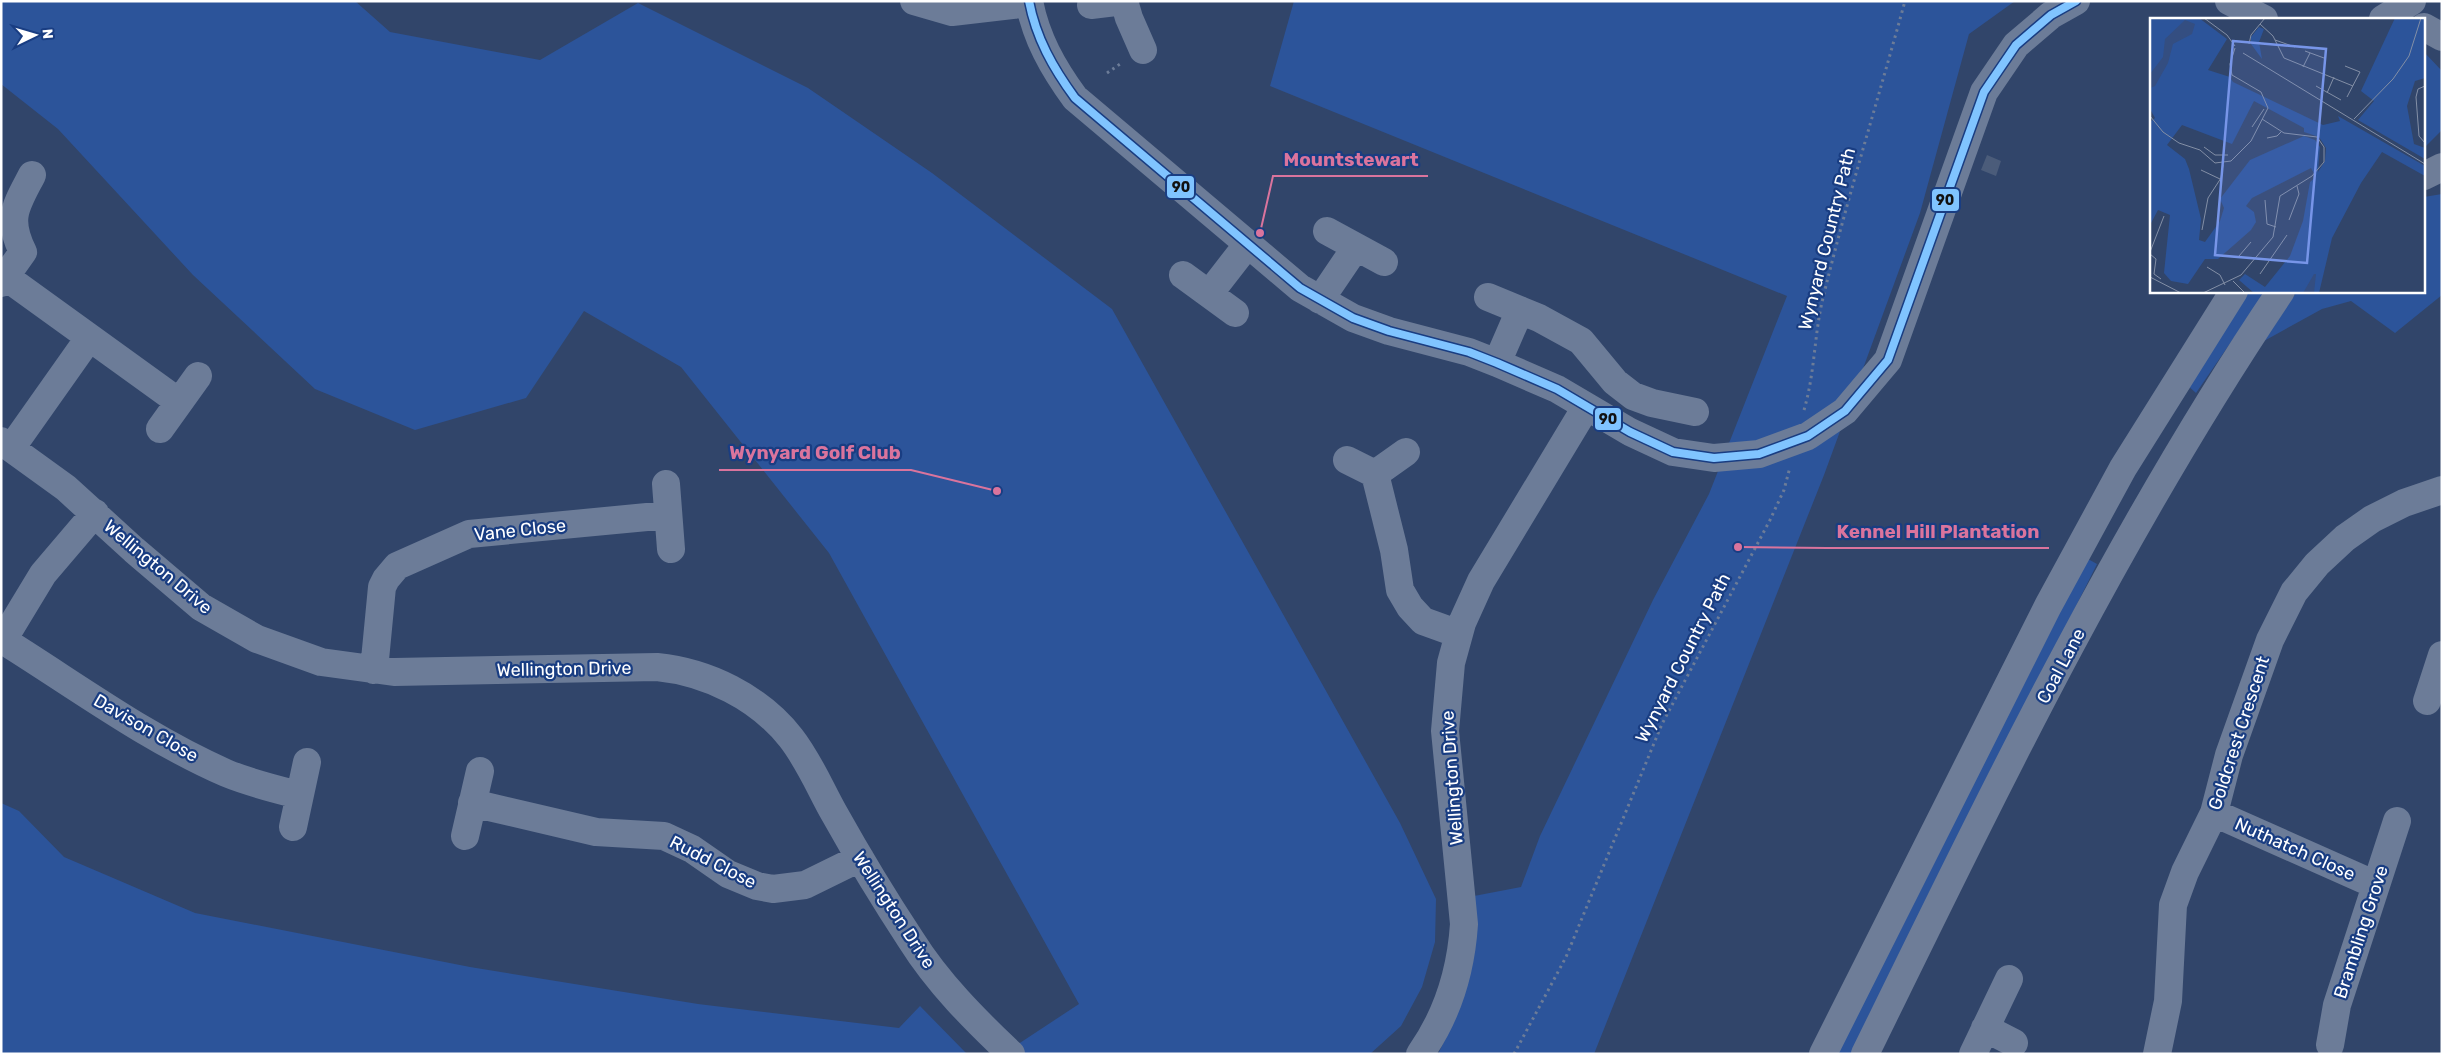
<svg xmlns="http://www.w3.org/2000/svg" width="2443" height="1055" font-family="Rubik,sans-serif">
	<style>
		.green { fill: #2c549a }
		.building { fill: #4b5c7a }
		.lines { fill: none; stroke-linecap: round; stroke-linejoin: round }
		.path { stroke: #6c7c98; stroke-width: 3; stroke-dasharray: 2.5 4; stroke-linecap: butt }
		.minor { stroke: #6c7c98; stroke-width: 28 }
		.highway { stroke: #6e7d98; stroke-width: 28 }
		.bus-1-casing { stroke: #193d82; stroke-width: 11 }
		.bus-1 { stroke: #80c4ff; stroke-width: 8 }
		.labels { text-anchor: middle; stroke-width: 4.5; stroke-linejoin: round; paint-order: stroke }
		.street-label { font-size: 18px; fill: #fff; stroke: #193d82 }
		.inset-road { fill: none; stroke: #838fa6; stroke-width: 1 }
		.view { fill: #7795e8; fill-opacity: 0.15; stroke: #7795e8; stroke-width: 2.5 }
		.inset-edge { fill: none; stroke: #fff; stroke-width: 2.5 }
		.leader { fill: none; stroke: #da749d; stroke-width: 2 }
		.callout-dot { fill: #da749d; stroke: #193d82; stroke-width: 2 }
		.callout-label { font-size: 19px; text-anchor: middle; font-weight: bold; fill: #da749d; stroke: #193d82; stroke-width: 4.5; stroke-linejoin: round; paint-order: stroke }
		.line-badge { stroke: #193d82; stroke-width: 2 }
		.pale-badge-label { font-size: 14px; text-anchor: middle; font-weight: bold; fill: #111 }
	</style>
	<rect width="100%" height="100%" fill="#31456a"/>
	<!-- green -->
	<path class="green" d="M1,1h354l35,31 150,28 98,-57 170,85 124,85 180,136 288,514 36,76 -1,43 -13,45 -21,39 -31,28h-367l76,-50 -250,-451 -148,-186 -97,-56 -58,87 -111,32 -100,-41 -122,-114 -135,-146 -57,-45z
		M1294,1h721l-46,33 -49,179 -96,262 -230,579h-156c27,-55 42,-96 36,-158l47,-9 19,-51 113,-236 56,-106 78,-198 -517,-210z
		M2424,52l18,19v59l-18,18z
		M2442,194v101l-47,38 -44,-32 -29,8 -58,32 33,-50h127v-94z
		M2249,291h17l-70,102 -9,-8z
		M2088,559l9,5 -245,490h-16l181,-363z
		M1,803l18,8 45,46 131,56 275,54 228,37 201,24 21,-22 47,48h-966z"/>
	<!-- building -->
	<path class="building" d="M1987,155l14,6 -5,15 -15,-6z"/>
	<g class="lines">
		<!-- path -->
		<path class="path" d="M1107,73l16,-11
			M1804,410c11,-37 10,-75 19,-112 24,-99 55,-198 82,-297
			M1514,1054l52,-97 96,-233 108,-204 14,-30 6,-23"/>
		<!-- minor -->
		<path class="minor" d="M914,1l38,11 77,-9
			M1029,1c7,37 24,67 46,97l225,190 53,30 36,13 80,21 28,11 60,26 73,43 43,20 41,6 45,-4 49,-18 37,-25 43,-51 96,-268 32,-47 35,-30 25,-14
			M1124,1l5,17 14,32
			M2229,1l35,18
			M1091,5l33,-4
			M1327,231l57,31
			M1183,275l52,38
			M6,277l173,125
			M1,283l22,-31c-17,-34 -7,-46 9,-77
			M1209,294l38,-49
			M1488,297l51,21 42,23 34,41 18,14 19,7 43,9
			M1320,300l36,-53
			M1497,363l23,-53
			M160,429l38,-53
			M1,441l65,47 68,62 67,57 56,32 64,23 73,10 263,-5c50,5 102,30 134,71 18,23 29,50 43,75 24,43 50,86 77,127 27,43 63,79 100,114
			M12,447l77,-109
			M1347,460l28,14 31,-22
			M1375,474l19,76 6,40 10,17 13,14 36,13
			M666,484l5,65
			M1,639c74,46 145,99 225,134 24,10 49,16 73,22
			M3,640l40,-66 52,-61
			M374,670l8,-83 4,-8 11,-13 72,-32 199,-19
			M2427,701l15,-46
			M472,803l124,29 68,4 28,13 36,25 29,12 16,3 32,-4 55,-27
			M2214,813l162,72
			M293,827l14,-65
			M465,836l15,-65
			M1985,1028l29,15
			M2330,1045l7,-40 60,-184
			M1420,1054c27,-38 41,-84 44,-130l-19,-193 6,-68 11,-40 19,-42 105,-174
			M1973,1054l36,-75
			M2157,1054l11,-53 5,-96 12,-33 29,-59 15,-58 41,-115 24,-48 23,-28 28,-26 27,-19 32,-16 38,-13"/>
		<!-- highway -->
		<path class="highway" d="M2383,19l29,-18
			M2424,27l18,10
			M2424,176l18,-9
			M1823,1054l225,-448 75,-138 111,-177
			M1865,1054c127,-259 254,-523 416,-763"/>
		<!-- bus-1 casing -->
		<g class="bus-1-casing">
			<path id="bus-1" d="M1029,1c7,37 24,67 46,97l225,190 53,30 36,13 80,21 28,11 60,26 73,43 43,20 41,6 45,-4 49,-18 37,-25 43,-51 96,-268 32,-47 35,-30 25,-14"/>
		</g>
		<!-- bus-1 -->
		<use href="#bus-1" class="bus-1"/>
	</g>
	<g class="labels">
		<!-- street labels -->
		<g class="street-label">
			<text transform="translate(1827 239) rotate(-76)" y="6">Wynyard Country Path</text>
			<text transform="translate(520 530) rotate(-6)" y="6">Vane Close</text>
			<text transform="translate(158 567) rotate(40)" y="6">Wellington Drive</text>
			<text transform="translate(1683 658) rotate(-63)" y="6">Wynyard Country Path</text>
			<text transform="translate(2061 666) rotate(-62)" y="6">Coal Lane</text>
			<text transform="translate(564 669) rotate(-1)" y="6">Wellington Drive</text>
			<text transform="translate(146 728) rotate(30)" y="6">Davison Close</text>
			<text transform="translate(2239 733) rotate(-72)" y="6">Goldcrest Crescent</text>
			<text transform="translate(1452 778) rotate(-94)" y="6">Wellington Drive</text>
			<text transform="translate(2295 849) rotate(24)" y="6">Nuthatch Close</text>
			<text transform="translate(713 862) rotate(27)" y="6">Rudd Close</text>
			<text transform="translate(894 910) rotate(57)" y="6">Wellington Drive</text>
			<text transform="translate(2361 932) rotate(-72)" y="6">Brambling Grove</text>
		</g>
	</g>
	<!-- overview -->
	<g transform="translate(2150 18)">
		<rect width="275" height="275" fill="#31456a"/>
		<path d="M0,0h49l28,21 -19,31 22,7 3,5 90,43 17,-4 -2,-5 87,50v10l-43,-24 -21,31 -29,55 -13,55h-65l-15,-13 6,-6 20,13 25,-31 13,-35 7,-39 6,-5 -5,-9 -59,30 -6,8 8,6 2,10 -5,8 -33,29h-13l-17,25 -17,-3 -7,-8 6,-58 -12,-5 -8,15v-103l5,-4 -5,-9zM104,83l50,27v4l15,5 7,11 -1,13 -7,11 2,-25 -5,-7 -11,-4 -54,24 -30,39 4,9 -4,13 -15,21 -6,-2 2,-21 -12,-50 -4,-10 -18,-14 15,-20 50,19zM245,0h30v60l-10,3 -8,25 7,38 11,4v11l-67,-39 16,-19 -13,-10zM109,9l5,2 -5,13 3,17 -11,-15v-7z" fill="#2c549a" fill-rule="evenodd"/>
		<path d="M35,2l10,4 -3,10 -19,10 -5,19 -13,23 -5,2v-14l13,-17 2,-18zM166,256l-2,19h-11l11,-19z" fill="#344e81"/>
		<path class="inset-road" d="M54,0l23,17 8,11M110,6l13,12 11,22 69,28M125,22l20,7M99,26l2,-9 14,-17M155,33l19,7M93,35l182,111M195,48l15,6 -13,25M153,49l7,-14M166,68l25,14M275,68l-7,3 -2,8 3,39 6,7M177,75l7,-16M0,98l13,16 16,11 21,7 15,13 16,-2 20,-20 17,-33 -7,-16 -29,-17 -2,-11 5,-16M204,101l39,-40 16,-23 12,-38M102,109l12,-18M117,120l10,-2 4,-4M54,129l11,8h13M51,152l19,9M115,182l2,24 9,3M139,202l10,-26 -2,-8M52,212l6,-32 13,-20 2,-13M0,234l14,-36M0,236l6,5 -2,15 7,5M89,238l12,-14M57,249l13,8 5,10M110,256l27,-39M0,259l31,16M83,263l12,12M53,275l38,-18 32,-38 7,-41 32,-20 12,-14v-15l-7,-10 -33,-4 -22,-14"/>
		<path class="view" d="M83,23l93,8 -19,214 -92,-8z"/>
		<rect width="275" height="275" class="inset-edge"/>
	</g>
	<!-- callouts -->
	<path class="leader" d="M1260 233L1273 176H1428M997 491L911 470H719M1738 547L1827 548H2049"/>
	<g class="callout-dot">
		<circle cx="1260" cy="233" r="5"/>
		<circle cx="997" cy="491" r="5"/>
		<circle cx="1738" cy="547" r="5"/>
	</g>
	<g class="callout-label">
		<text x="1351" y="166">Mountstewart</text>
		<text x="815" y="459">Wynyard Golf Club</text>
		<text x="1938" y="538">Kennel Hill Plantation</text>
	</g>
	<g class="line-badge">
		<rect x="1166" y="175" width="29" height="24" rx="5" fill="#80c4ff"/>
		<rect x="1931" y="188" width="29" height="24" rx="5" fill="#80c4ff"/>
		<rect x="1594" y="407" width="28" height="24" rx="5" fill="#80c4ff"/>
	</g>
	<g class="pale-badge-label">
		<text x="1181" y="192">90</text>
		<text x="1945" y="205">90</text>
		<text x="1608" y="424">90</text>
	</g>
	<!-- border -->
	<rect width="2443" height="1055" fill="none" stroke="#ffffff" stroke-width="5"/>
	<!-- north arrow -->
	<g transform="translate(35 35) rotate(85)" stroke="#193d82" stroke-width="4" paint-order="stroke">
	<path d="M0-4L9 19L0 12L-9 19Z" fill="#ffffff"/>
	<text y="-8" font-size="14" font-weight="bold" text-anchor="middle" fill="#ffffff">N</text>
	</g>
</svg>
